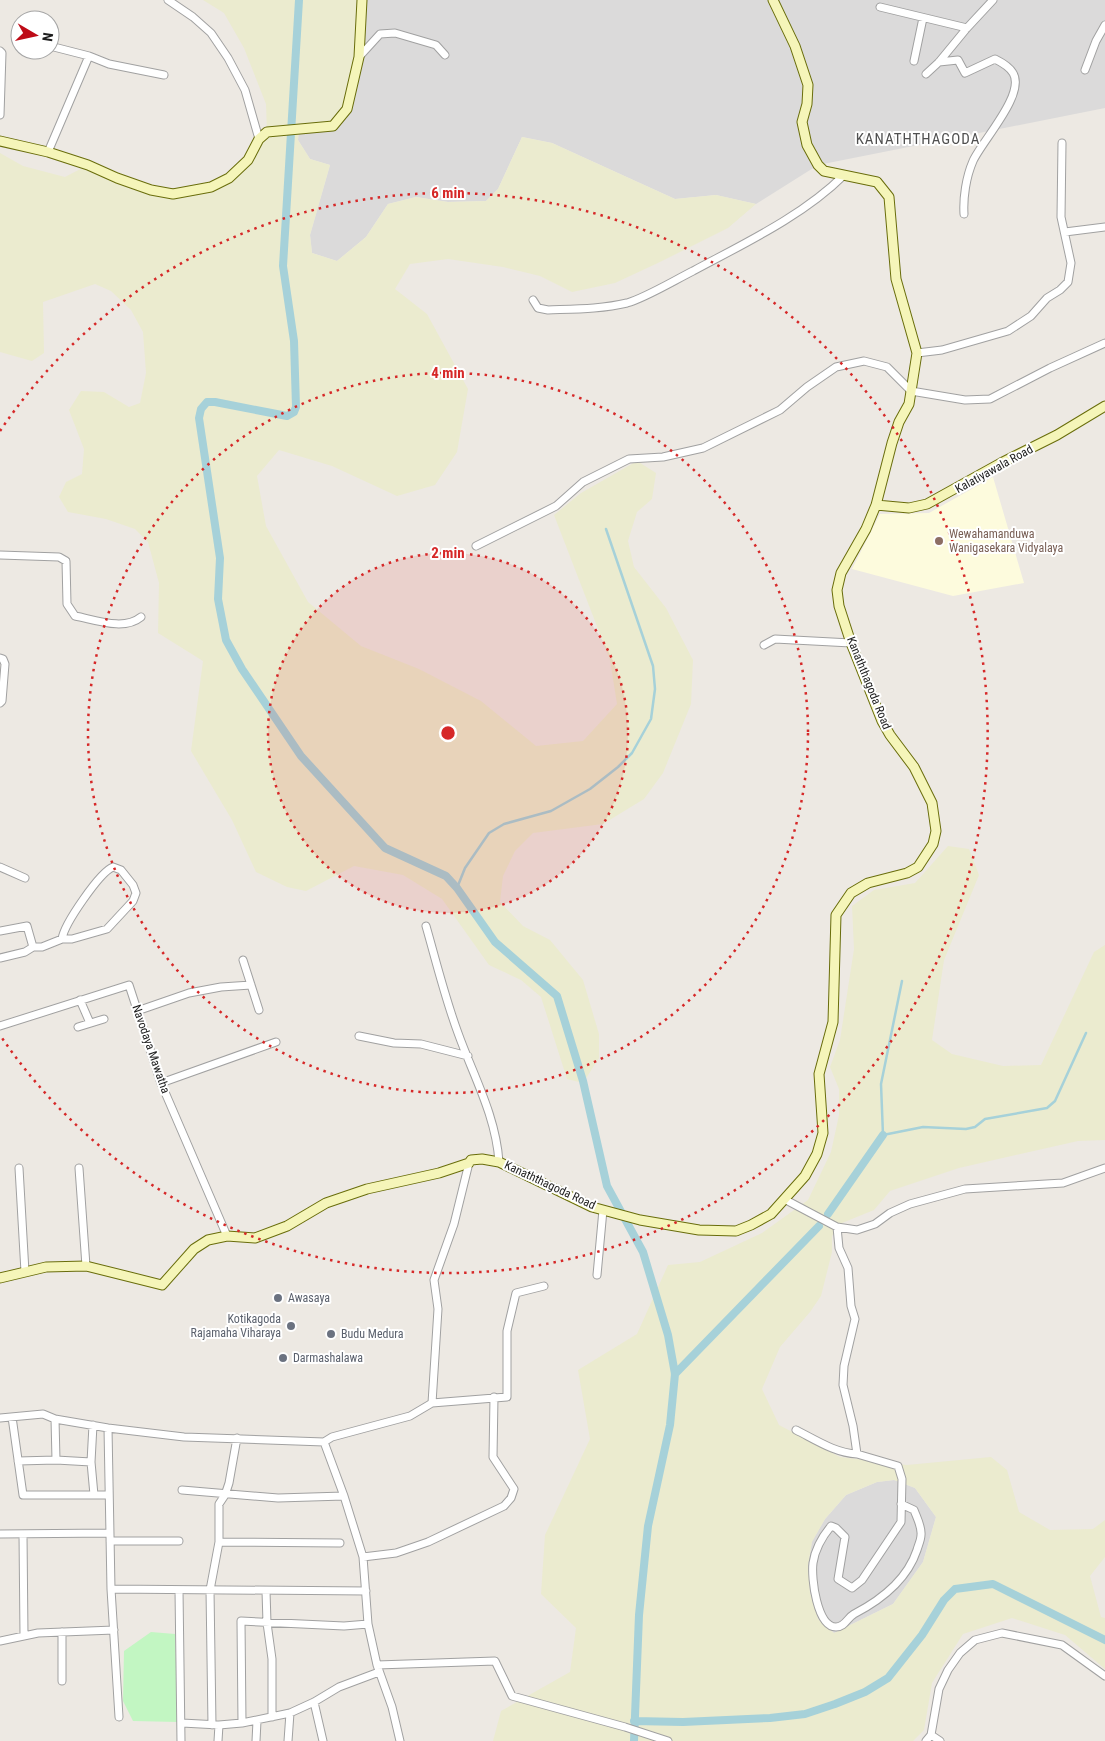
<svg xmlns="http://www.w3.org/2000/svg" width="1105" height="1741" font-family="'Roboto Condensed',sans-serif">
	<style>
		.residential { fill: #dbdada }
		.education { fill: #fdfbdd }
		.farmland { fill: #ebebcf; fill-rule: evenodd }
		.park { fill: #c2f6c2 }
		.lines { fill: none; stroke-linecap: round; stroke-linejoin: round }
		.stream { stroke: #a6d1d9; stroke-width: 2.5 }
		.canal { stroke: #a6d1d9; stroke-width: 8 }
		.street-casing { stroke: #a1a1a1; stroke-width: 9 }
		.secondary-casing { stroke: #696d0b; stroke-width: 11 }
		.street { stroke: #fff; stroke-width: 7 }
		.secondary { stroke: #f5f5b9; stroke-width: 9 }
		.ring { fill: none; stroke: #d62828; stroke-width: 2.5; stroke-dasharray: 2.5 5 }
		.education-dot { fill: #8d6e63; stroke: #fff; stroke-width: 2 }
		.worship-dot { fill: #6b7280; stroke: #fff; stroke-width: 2 }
		.labels { text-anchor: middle; stroke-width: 4; stroke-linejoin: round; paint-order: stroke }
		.street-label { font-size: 12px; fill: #1d1d1d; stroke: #fff }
		.education-label { font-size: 12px; fill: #785e54; stroke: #fff; text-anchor: start }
		.worship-label { font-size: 12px; fill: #5b616d; stroke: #fff; text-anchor: start }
		.quarter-label { font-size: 15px; letter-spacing: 1px; fill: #505050; stroke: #fff }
		.centre { fill: #d62828; stroke: #fff; stroke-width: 2.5 }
		.ring-label { font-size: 15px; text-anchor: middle; font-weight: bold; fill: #d62828; stroke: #fff; stroke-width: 4; stroke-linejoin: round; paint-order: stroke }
	</style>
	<rect width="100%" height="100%" fill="#ede9e3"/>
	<!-- residential -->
	<path class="residential" d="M362,0h743v108l-287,57 -62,39 -40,-9 -41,4 -123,-56 -30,-6 -24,52 -12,12 -38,1 -32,-5 -28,7 -22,33 -29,24 -25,-8 -2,-18 20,-70 -20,-6 -12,-19 1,-11z
		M894,1480l21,8 21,29 -13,45 -30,42 -59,29 -16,-14 -8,-26 -2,-28 4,-24 13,-22 21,-24 31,-13z"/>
	<!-- education -->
	<path class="education" d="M993,477l31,106 -71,13 -101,-27 28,-55 49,-1z"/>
	<!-- farmland -->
	<path class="farmland" d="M203,0h159l-3,57 -12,52 -14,17 -34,4 -1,10 12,19 20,6 -20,70 2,18 25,8 29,-24 22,-33 28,-7 32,5 38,-1 12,-12 24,-52 30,6 123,56 41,-4 40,9 -28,24 -68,34 -45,21 -43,9 -32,-16 -37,-9 -55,-8 -38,5 -15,25 32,25 41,75 -11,63 -22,33 -38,11 -65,-30 -53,-16 -22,26 9,50 42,76 53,44 58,23 62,32 55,45 47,-5 34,-37 -7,-44 -56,-145 27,-22 56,-32 19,12 -4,26 -15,13 -9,29 6,26 32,41 27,52 -2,44 -28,69 -19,26 -41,25 -70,9 -18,18 -12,25 -3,26 23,24 27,14 33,40 16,54v24l-16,25 -16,-4 -26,-82 -20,-17 -32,-15 -47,-66 -39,-24 -49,-9 -48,25 -19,-4 -31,-15 -24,-52 -41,-69 12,-90 -45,-28 1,-50 -11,-41 -13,-13 -29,-10 -38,-7 -9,-15 7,-15 16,-8 2,-25 -15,-39 12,-19 23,1 25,15 11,-4 6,-30 -3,-41 -12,-22 -20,-19 -16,-7 -52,18 1,51 -12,8 -32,-9v-199l23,13 42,11 23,-12 85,29 56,-16 38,-46 -1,-28 -22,-56 -20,-35z
		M948,846l21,3 10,26 -35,85 -12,80 20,14 51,12 38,-1 53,-113 11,-7v195l-27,1 -119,27 -69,23 -16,19 -32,13 -10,13v16l-11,44 -11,16 -30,35 -18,42 17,36 61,32 67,8 84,-8 16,13 12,42 31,18 43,-1 12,-9v37l-15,19 11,41 4,1v51l-40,-34 -53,-17 -49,16 -31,49 -8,47 -11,11h-420l8,-30 69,-39 6,-44 -35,-34 4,-59 45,-96 -12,-69 59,-36 31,-69 32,-3 62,-29 46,-33 23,-48 8,-37v-26l-9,-22 10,-27 14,-91 -2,-43 22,-16 41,-7zM894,1480l21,8 21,29 -13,45 -30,42 -59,29 -16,-14 -8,-26 -2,-27 4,-24 13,-23 21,-24 31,-13z"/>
	<!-- park -->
	<path class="park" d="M151,1632l24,2 3,88 -45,-1 -10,-20 1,-50z"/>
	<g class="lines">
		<!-- stream -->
		<path class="stream" d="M457,888l8,-20 24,-35 15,-9 47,-13 39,-22 28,-22 14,-14 19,-34 4,-30 -2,-23 -47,-137
			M902,981l-21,103 2,51 40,-8 43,2 9,-2 10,-8 62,-11 8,-7 31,-68"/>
		<!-- canal -->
		<path class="canal" d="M299,0l-16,266 11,75 2,66 -2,5 -7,4 -72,-14h-8l-6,7 -2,9 21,140 -2,41 8,41 16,29 59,87 84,92 61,28 11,12 38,54 62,54 26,85 24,105 36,66 25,83 7,39 -5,51 -22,101 -9,89 -5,126
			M828,1214l55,-79
			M675,1374l144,-148
			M634,1721l49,1 87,-4 35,-4 30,-10 30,-12 23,-14 34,-43 22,-35 11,-11 38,-5 112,56"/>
		<!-- street casing -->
		<g class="street-casing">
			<path id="street" d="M168,0l25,17 18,16 17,25 17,32 14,49
				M880,7l87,21
				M50,46l39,10 20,8 55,11
				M0,51l2,2 -2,62
				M359,57l21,-23 15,-1 41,12 9,10
				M914,61l9,-43
				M939,62l19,-2 7,13 30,-14c6,3 14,7 18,14 13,21 -31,68 -40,88 -7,16 -10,37 -9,53
				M1085,70l11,-29 9,-16
				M926,74l13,-12 28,-34 26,-28
				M48,152l41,-96
				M1065,232l40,-5
				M533,300l5,8 10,2c26,-1 54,-1 79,-7 18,-5 48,-23 66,-32 50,-27 110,-55 151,-96
				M917,353l25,-3 66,-19 23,-15 16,-18 13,-8 8,-8 3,-19 -10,-46 1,-74
				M476,546l80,-40 27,-24 46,-23 34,-2 40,-9 77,-38 27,-23 29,-20 28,-6 23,6 24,24 54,9 25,-1 60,-31 55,-25
				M0,555l59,2 7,4 1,43 8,12c21,4 49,15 66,1
				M764,645l11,-6 76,4
				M0,658l3,1 2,5 -3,37 -2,2
				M0,867l25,11
				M426,926c10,35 19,72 32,107 15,42 38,83 41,129
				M0,931l27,-5 6,21h9l20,-8h10l35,-10 26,-28 3,-8 -3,-8 -12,-15 -8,-3c-13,5 -49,57 -51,72
				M0,958l25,-6 8,-5
				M243,960l16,50
				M80,1000l10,23
				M137,1011l52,-18 32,-6 30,-2
				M0,1026l129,-41 32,98 66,153
				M78,1027l26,-8
				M359,1036l35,7 27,1 47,12
				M161,1083l115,-41
				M19,1168l6,104
				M79,1168l7,98
				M784,1199l53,28 20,3 18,-6 15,-11 20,-9 55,-15 98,-6 42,-15
				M837,1227l2,21 9,20 3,38 4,13 -11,47 -1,19 10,41 4,28 41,12 4,13 -1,43 -39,58 -10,8 -14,-9 7,-42 -9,-9 -5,-2c-9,11 -16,23 -18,37 -2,15 4,64 23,64 9,0 11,-9 18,-13 27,-14 53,-34 63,-64 1,-4 4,-10 4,-15 1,-8 -4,-17 -7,-25l-13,-6
				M597,1275l6,-65
				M432,1403l75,-6v-66l9,-38 28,-7
				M12,1417l11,78h86
				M0,1418l43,-4 12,5 53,9 76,9 140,5 20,54 19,61 5,67 9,41 15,42 8,34
				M55,1419l1,41
				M93,1425l-2,37 3,33
				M108,1428l3,161 8,128
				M796,1430c20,10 39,23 61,24
				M324,1442l8,-5 78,-21 22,-13 6,-94 -4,-29 20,-56 15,-61
				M18,1461l38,-1 35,2
				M182,1490l96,8 66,-2
				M0,1534l110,-1
				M23,1534l1,102
				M110,1541h69
				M219,1542l121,1
				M363,1557l33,-4 32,-11 76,-36 7,-8 3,-9 -21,-32 1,-60
				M111,1589l255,2
				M179,1590l2,151
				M266,1591l1,32 5,36v58
				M0,1641l38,-8 76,-3
				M377,1665l118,-4 17,35 113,31 43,14
				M62,1681v-49
				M314,1702l9,39
				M182,1723l37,2 23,-2 48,-10 24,-11 25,-15 40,-15
				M242,1723l-1,-102 103,5 24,-2
				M212,1725l-2,-135 9,-48v-38l6,-9 4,-12 8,-45
				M931,1735l9,6
				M218,1741l1,-16
				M256,1741l1,-20
				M288,1741l2,-28
				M926,1741l5,-6 8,-46 9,-19 12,-17 15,-13 27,-7 60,12 43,31"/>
		</g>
		<!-- secondary casing -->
		<g class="secondary-casing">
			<path id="secondary" d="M0,141l48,11 40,13 29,13 34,12 22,4 38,-7 18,-9 19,-18 11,-21 8,-7 66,-6 14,-17 12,-52 3,-57
				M876,505l33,3 18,-4 74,-41 56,-28 48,-29
				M0,1278l46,-11 40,-1 76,19 32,-36 14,-9 19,-4 28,2 32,-12 39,-23 41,-14 72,-16 30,-10 2,-3 11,-1 17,3 93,45 48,13 59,10 37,1 15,-6 20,-11 34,-38 12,-22 6,-21 -4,-59 14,-52 3,-107 15,-22 17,-10 39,-10 11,-6 15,-23 3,-13 -4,-28 -18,-36 -24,-32 -8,-14 -31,-78 -12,-37 -2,-16 4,-17 25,-44 10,-24 16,-62 7,-21 10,-18 8,-51 -21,-74 -7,-82 -12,-15 -53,-11 -6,-6 -11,-20 -5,-23 5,-18 1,-19 -13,-39 -22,-46"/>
		</g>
		<!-- street -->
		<use href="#street" class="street"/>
		<!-- secondary -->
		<use href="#secondary" class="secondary"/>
	</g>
	<!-- distance rings -->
	<circle cx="448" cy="733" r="180" fill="#d62828" fill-opacity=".12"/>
	<g class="ring">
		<circle cx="448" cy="733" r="180"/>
		<circle cx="448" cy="733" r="360"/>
		<path d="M0 431A540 540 0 1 1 0 1035"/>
	</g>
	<!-- markers -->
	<circle class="education-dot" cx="939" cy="541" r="5"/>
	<g class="worship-dot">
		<circle cx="278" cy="1298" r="5"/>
		<circle cx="291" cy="1326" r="5"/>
		<circle cx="331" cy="1334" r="5"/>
		<circle cx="283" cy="1358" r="5"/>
	</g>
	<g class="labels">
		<!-- street labels -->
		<g class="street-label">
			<text transform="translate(994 469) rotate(-29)" y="4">Kalatiyawala Road</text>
			<text transform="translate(869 683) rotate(68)" y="4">Kanaththagoda Road</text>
			<text transform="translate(151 1049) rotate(71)" y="4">Navodaya Mawatha</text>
			<text transform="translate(550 1185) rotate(25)" y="4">Kanaththagoda Road</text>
		</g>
		<!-- education labels -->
		<g class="education-label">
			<text x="949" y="538">Wewahamanduwa<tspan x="949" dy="14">Wanigasekara Vidyalaya</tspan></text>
		</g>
		<!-- worship labels -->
		<g class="worship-label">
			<text x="288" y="1302">Awasaya</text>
			<text x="281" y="1323" text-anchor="end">Kotikagoda<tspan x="281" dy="14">Rajamaha Viharaya</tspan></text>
			<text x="341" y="1338">Budu Medura</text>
			<text x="293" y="1362">Darmashalawa</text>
		</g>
		<!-- quarter labels -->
		<g class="quarter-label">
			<text x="918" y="144">KANATHTHAGODA</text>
		</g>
	</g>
	<circle cx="448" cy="733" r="8" class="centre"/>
	<g class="ring-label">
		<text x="448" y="198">6 min</text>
		<text x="448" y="378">4 min</text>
		<text x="448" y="558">2 min</text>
	</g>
	<!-- north arrow -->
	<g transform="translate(35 35) rotate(99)"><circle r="24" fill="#ffffff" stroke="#a5a5a5"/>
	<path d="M0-4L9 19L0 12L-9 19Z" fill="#be0b17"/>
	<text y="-8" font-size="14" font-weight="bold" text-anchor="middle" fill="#1d1d1d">N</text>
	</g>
</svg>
